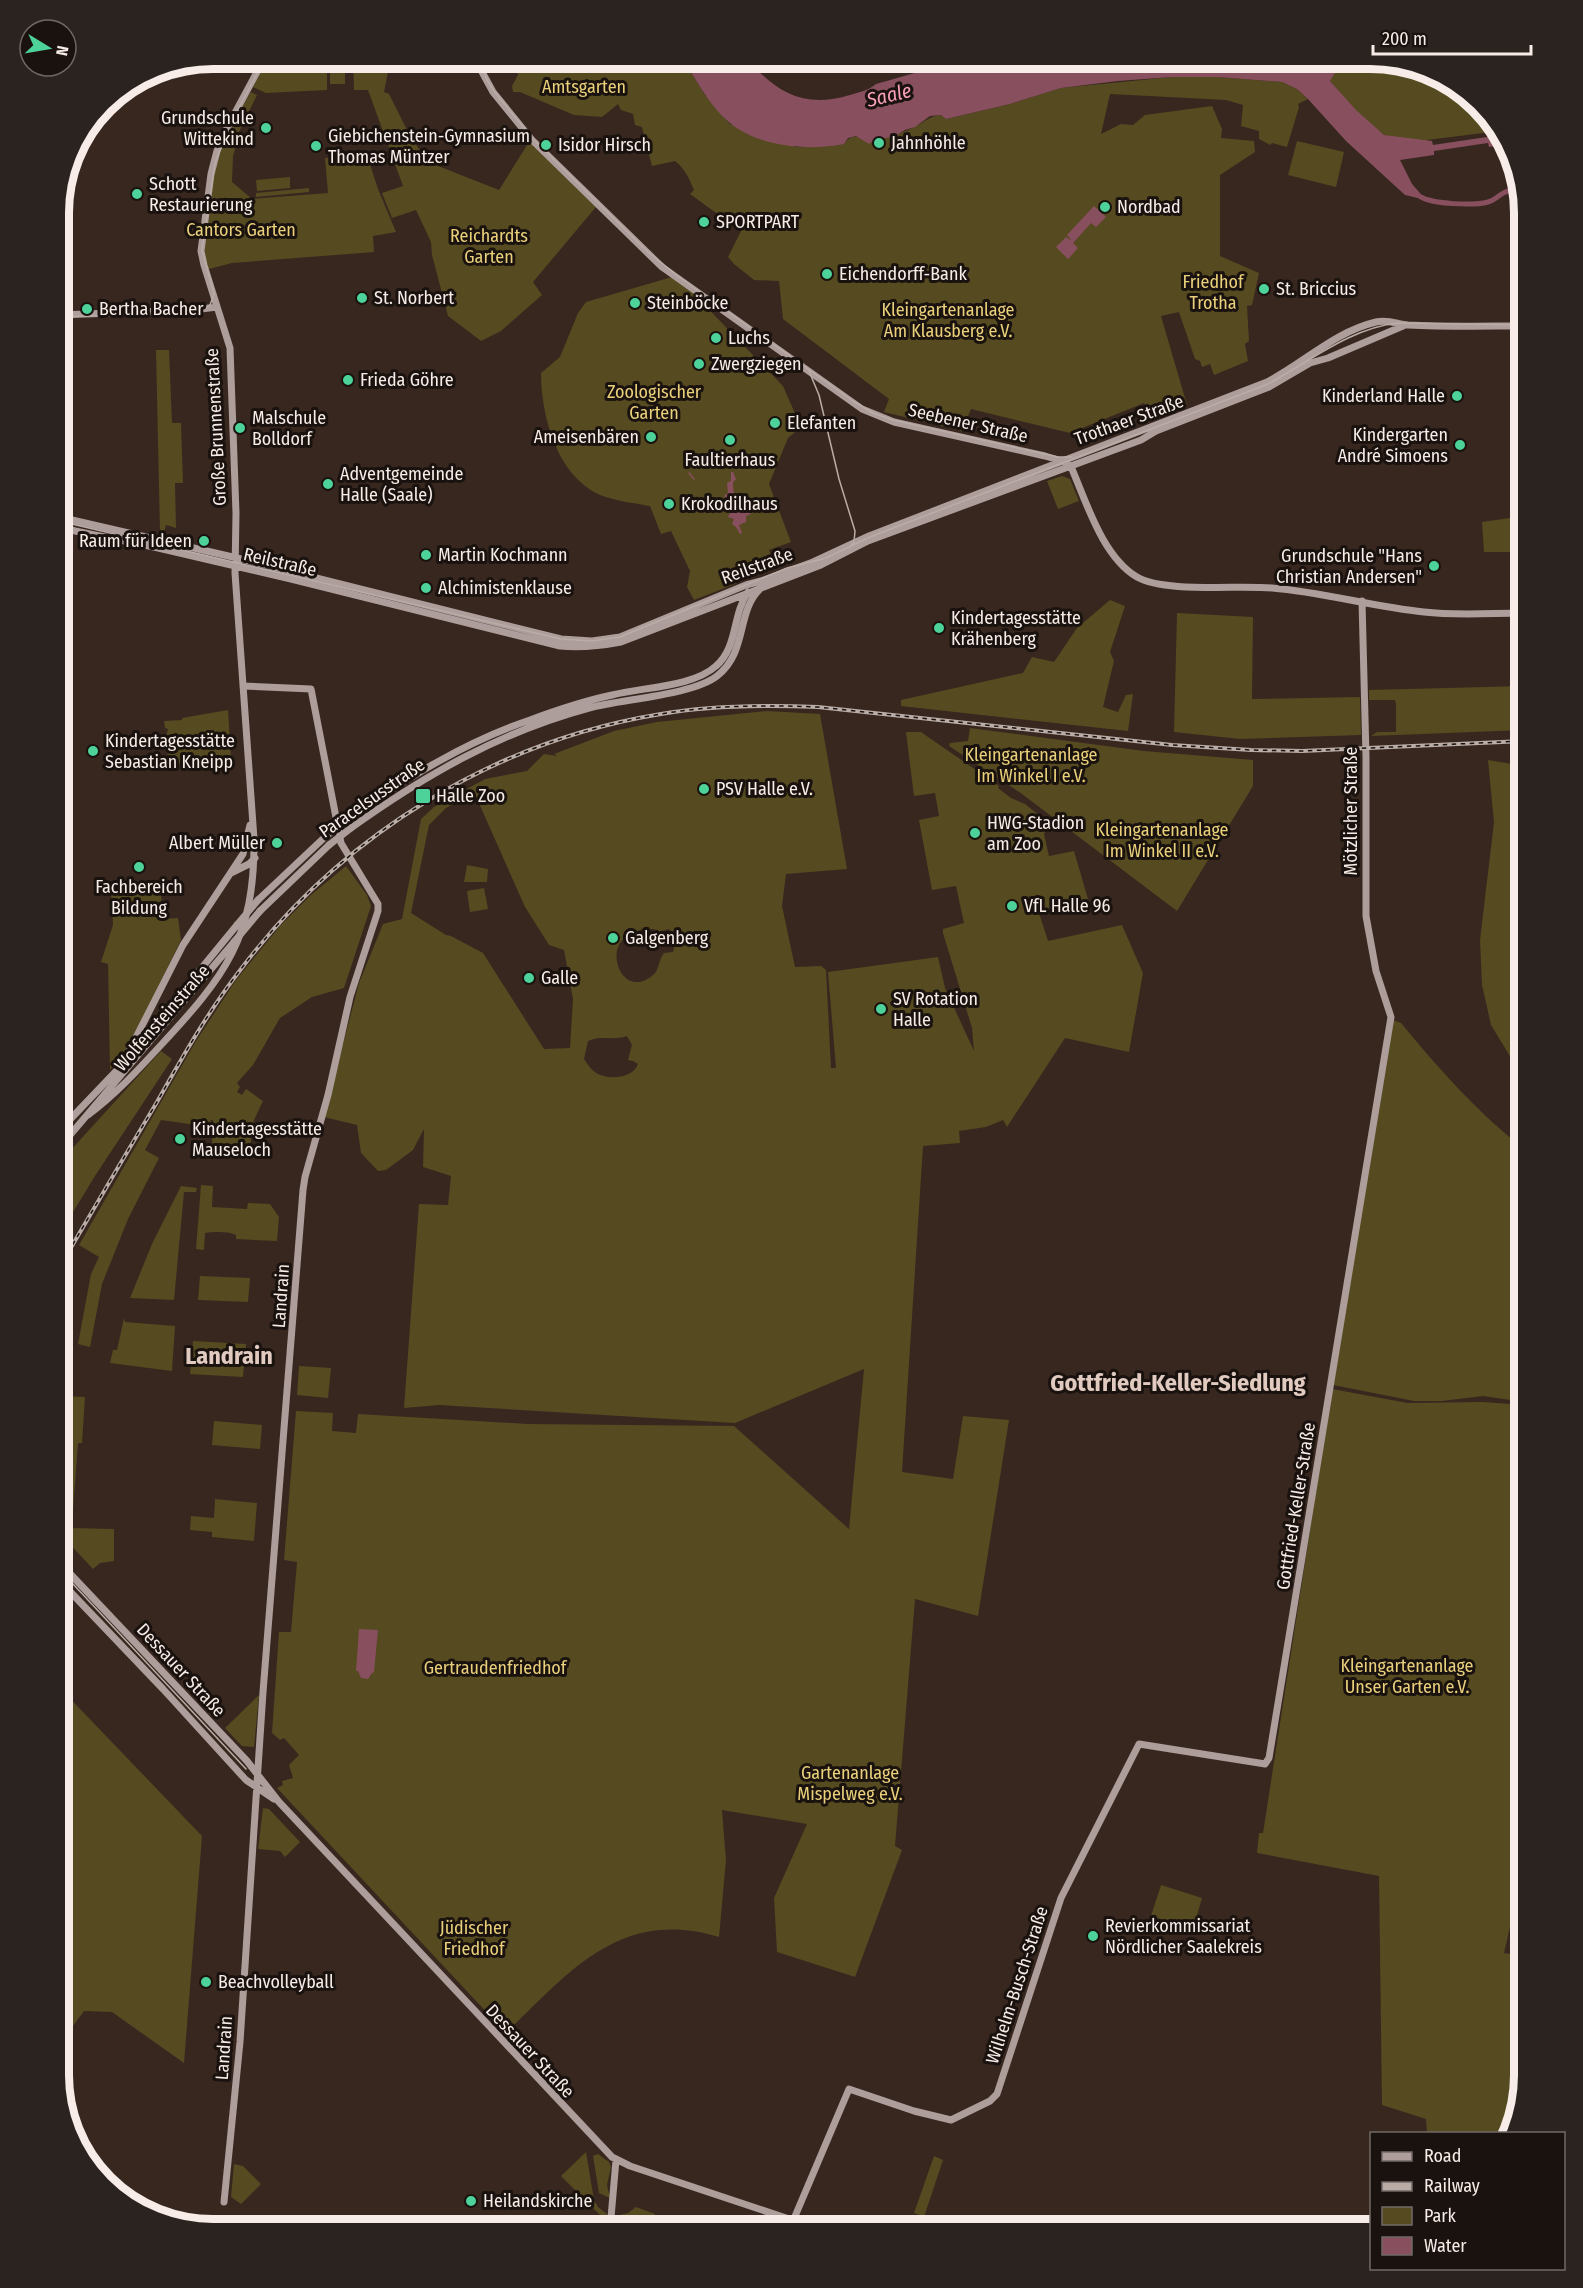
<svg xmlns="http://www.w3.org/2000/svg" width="1583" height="2288" font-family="'Fira Sans Condensed',sans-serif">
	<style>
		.green { fill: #564a20; fill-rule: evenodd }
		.water { fill: #884f5f }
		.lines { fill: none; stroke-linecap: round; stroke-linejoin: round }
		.stream { stroke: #884f5f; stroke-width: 1.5 }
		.canal { stroke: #884f5f; stroke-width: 5 }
		.secondary { stroke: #ad9d9b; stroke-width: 7 }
		.tram { stroke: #baada7; stroke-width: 1.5 }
		.rail-casing { stroke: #baada7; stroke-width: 4 }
		.rail { stroke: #19120e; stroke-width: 1.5; stroke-dasharray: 4.5; stroke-linecap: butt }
		.secondary-bridge { stroke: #ad9d9b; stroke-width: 7 }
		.poi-dot { fill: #4dd39a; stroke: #19120e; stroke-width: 2 }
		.labels { text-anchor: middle; stroke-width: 6; stroke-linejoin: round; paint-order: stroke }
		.park-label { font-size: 18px; fill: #ead07b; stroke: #19120e }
		.poi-label { font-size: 18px; fill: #f7ece7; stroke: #19120e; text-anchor: start }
		.street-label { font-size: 18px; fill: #f7ece7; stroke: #19120e }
		.water-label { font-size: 20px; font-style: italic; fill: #faa0b9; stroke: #19120e }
		.district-label { font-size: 24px; font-weight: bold; fill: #e1cbc1; stroke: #19120e }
		.rim { fill: none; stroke: #f7ece7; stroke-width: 8 }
	</style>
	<rect width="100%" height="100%" fill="#37271f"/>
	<!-- green -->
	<path class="green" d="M268,59h59v31l-61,3 -13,-6z
		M353,59h42l-1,5 -5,3 -5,25 5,2 21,42 18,26 71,28 30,-48 67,65 -63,75 9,13 -41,36 -20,10 -33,-25 -16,-61 -1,-13 -15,-32 -24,8 -10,-25 21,-7 -35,-96h-14z
		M516,59h167l22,36 25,29 66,23 48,-3c10,-15 22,-2 38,-6 11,-2 25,-7 34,-12 10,-5 14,-10 25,-11l5,4 64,-15 51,-16 111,-11h45l65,5 15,7 11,10 -10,5 1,3 -12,40 -15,-4 -2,2 -11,-6v-8l-18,-5 2,-21 -17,-5 -116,-6 -9,40 20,-10 12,1 12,-10 67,-9 10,23 -1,9 33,3 1,11 -35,23v81l39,17 -7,32 -5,1 2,35 -4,3 3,17 -34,14 -4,-11 -8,3 -2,-6 -5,-2 -16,-47 -18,4 26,89 -37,15 -6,-17 -74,30 -99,-24 -9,22 -78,-19 5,-13 -106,-80 -4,-38 -25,-1 -20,-16 -6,-7 13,-26 -51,-37 4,-4c-5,-12 -9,-21 -19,-29l-23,5 -10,-39 -7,-2 -2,-11 -12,-4 -3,-6 -16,13 -28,-2 -54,-23h-7l-1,-6 6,-11z
		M1345,59h34l76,25 44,47 -72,9v4l-43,-9 -19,-14 -35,-40 2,-7z
		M330,61h15v23h-15z
		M251,92l6,3 -24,49 3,2 -3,10 -1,26 20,17 76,-6 -3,-35 42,-3 11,34 18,43 -23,4 1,16 -142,11 -27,7c-4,-40 4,-92 18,-129 6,-17 19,-33 28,-49z
		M1297,141l47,11 -8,35 -48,-12z
		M290,177v11l-33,3 -1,-11z
		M309,188v4l-53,5v-4z
		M672,277l18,13 93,96 18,41 -13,11 -19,46 22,58 -22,8 6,15 -36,14 -4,5 -41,16 -7,-13 3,-16 -19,-40 -10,3 -11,-28c-16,-3 -35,-5 -50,-11 -43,-19 -59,-79 -59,-122l19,-16 18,-44 8,-11z
		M156,350h13l3,73h9l2,60h-8l1,45 -10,-3 -2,8 -4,-1z
		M1062,476l8,3 9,22 -21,8 -11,-28z
		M1524,516v59h-4v-23h-36l-2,-30z
		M1110,600l15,6 -15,46 4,9 -11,46 15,5 8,-17 7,-1 -5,37 -227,-25v-6l122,-27 9,-16 22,5 23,-34z
		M1177,613l76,4 -1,82 108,-2 1,38 -121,4 -66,-7z
		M1524,686v44l-153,6 6,-4h19v-28l-1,-4h-26v-10z
		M228,710l3,47 -64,8 -1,-5 6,-1v-3l-4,1 -1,-10h4v-3h-3l-2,-7 2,-8 -3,-1 -1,-7 18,-1v-2z
		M767,711l53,3 27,155 -61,5 -4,32 13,61 26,-1 5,4 5,98h5l-8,-96 110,-15 7,31 29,63 -2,-23 -29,-95v-4l21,-6 -8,-37 -24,4 -13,-70 20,-4 -4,-23 -21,3 -8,-64h15l78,54 -1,2 13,10 14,6 25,20 -6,10 5,22 25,-5 14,48 -49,14 9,28 74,-16 21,48 -14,79 -64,-14 -58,89 -4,-7 -17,7 -27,4 1,12 -37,3 -21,326 51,7 10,-63 46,4 -31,196 -63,-17 -20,247 7,4 -47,127 -78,-25 -3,-54 33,-74 -85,-14 4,50 -7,77c-98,-30 -150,35 -213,96l-229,-245 6,-3 -1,-4 11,-3 -4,-13 10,-10 -15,-17 -4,2 -8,-7 7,-101h12l6,-70 -13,-2 12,-149 37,2 -1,18 24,2 2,-19 170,10 206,2 115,103 15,-160 -129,54 -296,-18 -35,3 15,-204 29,1 3,-29 -28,-9 1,-38 -11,21 -27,20 -8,1 -17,-18 -4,-28 -33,-8 35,-134 24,-59 19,-5 19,-100 13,-12 51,-28 42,-8 17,-17 13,2 -3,-2 60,-23 43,-9zM474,792l51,115 24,38 15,5 9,49 -3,49 -26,1 -61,-96 -32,-17 -5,-1 -35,-22 18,-88 17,-17zM642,929h12l4,3 11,-3c5,5 6,17 4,23l-9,1c-6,7 -4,15 -10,21 -29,27 -50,-21 -29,-36 4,-4 12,-6 17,-9zM627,1036l5,9 -4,15 5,1 5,3c-5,14 -28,16 -40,10 -6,-3 -10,-9 -14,-15l4,-18c13,-6 25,0 39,-5z
		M970,728l174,23 109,9v26l-76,125 -155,-117 -73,-48 1,-3 18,-2z
		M1488,760l36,6v304l-13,-12 -20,-33 -9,-40 -2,-45 14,-118z
		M467,865l21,4 -1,13h-23z
		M346,866l21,29 4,11 -27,82 -32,9 -32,21 -27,47 -16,18 3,4 -3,5 5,3 4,-6 17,12 -9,19 -4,26 -38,-2 1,-24h-2l-1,7 -49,-7 -16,30 14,8 -31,61 -26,65 -12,63 -12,-3 13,-70 8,-17 -20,-12 117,-204 40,-61 44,-54 31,-31z
		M161,888l1,31 16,-1 3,22 -50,102 -21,28 -2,-106 -7,-2 12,-37 -2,-34z
		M484,888l4,21 -18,3 -3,-21z
		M1393,1020l8,3c38,46 76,89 123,126v253l-41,-6 -41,5h-28l-81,-16z
		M161,1051l11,8 -77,117 -36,59v-72z
		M201,1185l12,1 -1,21 35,2 1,-6 22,1 9,13 -2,24 -41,-2v-4c-9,-4 -21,-3 -31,-2l-1,17 -8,-1z
		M181,1186l16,2 -1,4h-12l-10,108 -44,-2 22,-54z
		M200,1276l50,2 -2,24 -50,-2z
		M124,1318l1,4 50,4 -3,45 -62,-8 3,-13h4z
		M193,1341l53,3 -3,33 -53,-3z
		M299,1366l32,2 -3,30 -31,-3z
		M1332,1389l76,14 75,-1 41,3v497l-8,-1 -12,52 20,3v119l-17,58h-80l-1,-14 -44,-14 -3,-229 -122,-23 2,-20h4z
		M64,1396l21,1 -3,46h-4l-5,67 -14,-17v-46l2,-3z
		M214,1421l48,4 -2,24 -48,-4z
		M215,1499l42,4 -3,38 -42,-4v-5l-22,-2 1,-14 23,2z
		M70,1528l44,1v32l-14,2 -7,6 -29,-31z
		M59,1687l143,149 -18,227 -72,-51 -28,-1 -25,34z
		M259,1695l-5,52 -12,-1 -17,-18z
		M263,1808l6,1 31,33 -15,15 -5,-6 -22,-2z
		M1161,1885l41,13 -9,31 -42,-13z
		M586,2152l8,48 4,7 9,7v8l-46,-46z
		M598,2154l11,8 2,5 -4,18 3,13 -11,-5 -6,-37z
		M934,2156l9,4 -19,57 -10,-4z
		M234,2164l9,2 18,18 -20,20 -10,-7z
		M636,2207l19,7 -5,15h-35l1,-13 12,-3z
		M736,2217l36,12h-41z"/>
	<!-- water -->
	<path class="water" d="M683,59h64c30,34 57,50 103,36 9,-3 18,-4 26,-11l88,-25h393l-21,12 -6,10 26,29 28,25 48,6 1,4 54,-8v-4l12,-2 5,5 2,8 -17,3 -1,-4 -7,1 -47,7v4l-34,5 12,24 14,16 -21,-5 -59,-54 -38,-42 -11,-10 -15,-7 -65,-5h-45l-54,4 -57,7 -51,16 -64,15 -5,-4 -11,1 -15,11 -10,3 -11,7 -19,2 -6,5 -13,-8 -8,2 -4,6c-20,4 -41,4 -60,1 -58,-9 -73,-40 -101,-86z
		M1094,206l12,11 -10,10 -5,-4 -18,20 5,5 -10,11 -12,-12 10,-10 6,4 -5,-6z
		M731,472h2l3,7 -3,3c0,10 1,20 11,26l3,-1 4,7 -5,2v6l-7,3 3,8 -2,1 -4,-7 -4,-3 2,-5 -6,-2 4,-8 4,-2 -1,-7 -9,-1 -2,-3 4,-3 -1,-10 4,-2z
		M359,1629l19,1 -4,42 -2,1 -4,6 -7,-1 -3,-7h-2z"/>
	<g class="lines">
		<!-- stream -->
		<path class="stream" d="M689,473l5,6"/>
		<!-- canal -->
		<path class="canal" d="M1421,197c12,7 52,9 67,5 12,-3 13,-14 31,-11"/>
		<!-- secondary -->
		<path class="secondary" d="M478,59l3,11 12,22 39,48 130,127 200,142 32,13 151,34 20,6 7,7c15,35 31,88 65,108 28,16 99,8 135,11 51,4 101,19 152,24 33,4 68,1 100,1
			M59,315l134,-5 24,-3
			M59,517l178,41 324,81 31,2 28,-4 126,-52 15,-4 52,-19 56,-26 398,-154c37,-19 67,-50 109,-60 12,-3 21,2 32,3 39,2 78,1 116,1
			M59,525l16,6 79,16 137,32 269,67c21,2 40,0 61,-4l200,-77 47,-24 273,-101 15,-9 113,-44 41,-24 18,-5 75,-32
			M347,820c57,-40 117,-78 183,-100 27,-10 54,-19 82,-25 31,-8 81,-8 104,-29 22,-19 16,-51 32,-74
			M351,828c74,-53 149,-96 238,-120 33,-9 104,-13 128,-32 31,-24 19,-64 43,-87
			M233,872l16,-8 6,-6
			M258,900l68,-64
			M260,911l69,-66
			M122,1065l61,-120 60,-91 7,-29
			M88,1115c27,-20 50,-45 73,-70 64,-69 94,-107 93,-206l-19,-266 1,-60 -6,-165 -26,-83 -3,-14 10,-77 6,-23 11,-25 36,-67
			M59,1131l63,-66 115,-140
			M59,1148l175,-206
			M59,1562l188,199 32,41 333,355 18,9 189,63
			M59,1580l104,109 83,91 28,19
			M224,2202l16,-160 23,-350 40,-502 2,-13 23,-82 22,-98 28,-86v-7l-37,-61 -30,-154 -68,-3
			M793,2221l56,-132 65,22 37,9 39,-19 7,-7 64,-196 78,-154 120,19 6,1 4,-6 122,-741 -15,-46 -10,-55v-159l-4,-156
			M610,2229l6,-69"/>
		<!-- tram -->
		<path class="tram" d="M479,59l8,21 7,11 39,48 115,113 31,25 174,124 20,12 20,7 165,37h14
			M59,317l134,-5 8,-1 9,-6 4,-11 -12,-44 13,-87 14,-37 36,-67
			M809,371l10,24 20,84 16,52 -1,11 -5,6
			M59,521l502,118 31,2 28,-4 167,-69 39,-10 44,-21 398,-153c41,-22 82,-56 130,-61l126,2
			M59,1569l187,200"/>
		<!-- rail casing -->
		<g class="rail-casing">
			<path id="rail" d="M59,1268c32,-55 65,-111 98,-166 26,-46 52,-92 84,-133 102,-135 254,-228 420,-255 52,-9 105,-9 157,-7l354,38 79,5 51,1 222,-10"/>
		</g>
		<!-- rail -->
		<use href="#rail" class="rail"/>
		<!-- secondary-bridge -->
		<path class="secondary-bridge" d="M326,836l21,-16
			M329,845l22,-17
			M237,925l21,-25
			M234,942l26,-31"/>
	</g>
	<!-- markers -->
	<g class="poi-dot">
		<circle cx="266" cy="128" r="6"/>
		<circle cx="879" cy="143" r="6"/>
		<circle cx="546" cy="145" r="6"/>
		<circle cx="316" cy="146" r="6"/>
		<circle cx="137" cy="194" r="6"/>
		<circle cx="1105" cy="207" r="6"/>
		<circle cx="704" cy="222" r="6"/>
		<circle cx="827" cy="274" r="6"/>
		<circle cx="1264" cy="289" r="6"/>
		<circle cx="362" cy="298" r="6"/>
		<circle cx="635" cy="303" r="6"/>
		<circle cx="87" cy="309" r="6"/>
		<circle cx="716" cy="338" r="6"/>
		<circle cx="699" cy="364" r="6"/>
		<circle cx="348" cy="380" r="6"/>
		<circle cx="1457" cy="396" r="6"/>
		<circle cx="775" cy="423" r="6"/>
		<circle cx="240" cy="428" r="6"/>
		<circle cx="651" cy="437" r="6"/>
		<circle cx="730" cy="440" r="6"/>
		<circle cx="1460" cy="445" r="6"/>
		<circle cx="328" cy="484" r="6"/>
		<circle cx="669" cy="504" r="6"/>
		<circle cx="204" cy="541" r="6"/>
		<circle cx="426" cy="555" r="6"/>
		<circle cx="1434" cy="566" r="6"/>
		<circle cx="426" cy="588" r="6"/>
		<circle cx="939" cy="628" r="6"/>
		<circle cx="93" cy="751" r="6"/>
		<circle cx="704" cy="789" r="6"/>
		<rect x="415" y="788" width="16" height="16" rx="3"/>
		<circle cx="975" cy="833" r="6"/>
		<circle cx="277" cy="843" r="6"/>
		<circle cx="139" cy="867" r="6"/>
		<circle cx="1012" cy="906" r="6"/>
		<circle cx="613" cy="938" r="6"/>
		<circle cx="529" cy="978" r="6"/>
		<circle cx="881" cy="1009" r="6"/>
		<circle cx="180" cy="1139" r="6"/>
		<circle cx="1093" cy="1936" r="6"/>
		<circle cx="206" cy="1982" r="6"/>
		<circle cx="471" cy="2201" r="6"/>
	</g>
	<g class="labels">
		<!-- park labels -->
		<g class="park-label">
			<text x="584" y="93">Amtsgarten</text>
			<text x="241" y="236">Cantors Garten</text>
			<text x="489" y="242">Reichardts<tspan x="489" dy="21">Garten</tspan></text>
			<text x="1213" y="288">Friedhof<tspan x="1213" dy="21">Trotha</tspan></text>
			<text x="948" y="316">Kleingartenanlage<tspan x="948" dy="21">Am Klausberg e.V.</tspan></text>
			<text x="654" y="398">Zoologischer<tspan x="654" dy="21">Garten</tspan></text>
			<text x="1031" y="761">Kleingartenanlage<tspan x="1031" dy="21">Im Winkel I e.V.</tspan></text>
			<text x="1162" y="836">Kleingartenanlage<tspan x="1162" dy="21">Im Winkel II e.V.</tspan></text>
			<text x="1407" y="1672">Kleingartenanlage<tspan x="1407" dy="21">Unser Garten e.V.</tspan></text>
			<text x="495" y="1674">Gertraudenfriedhof</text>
			<text x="850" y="1779">Gartenanlage<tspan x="850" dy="21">Mispelweg e.V.</tspan></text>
			<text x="474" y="1934">Jüdischer<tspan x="474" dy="21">Friedhof</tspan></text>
		</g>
		<!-- poi labels -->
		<g class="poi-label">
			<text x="254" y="124" text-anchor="end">Grundschule<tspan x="254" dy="21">Wittekind</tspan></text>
			<text x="328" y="142">Giebichenstein-Gymnasium<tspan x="328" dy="21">Thomas Müntzer</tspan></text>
			<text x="891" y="149">Jahnhöhle</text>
			<text x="558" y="151">Isidor Hirsch</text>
			<text x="149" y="190">Schott<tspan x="149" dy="21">Restaurierung</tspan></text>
			<text x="1117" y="213">Nordbad</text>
			<text x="716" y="228">SPORTPART</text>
			<text x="839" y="280">Eichendorff-Bank</text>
			<text x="1276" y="295">St. Briccius</text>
			<text x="374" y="304">St. Norbert</text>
			<text x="647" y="309">Steinböcke</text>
			<text x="99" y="315">Bertha Bacher</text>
			<text x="728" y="344">Luchs</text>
			<text x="711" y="370">Zwergziegen</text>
			<text x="360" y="386">Frieda Göhre</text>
			<text x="1445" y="402" text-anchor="end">Kinderland Halle</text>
			<text x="252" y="424">Malschule<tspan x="252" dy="21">Bolldorf</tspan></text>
			<text x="787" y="429">Elefanten</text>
			<text x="1448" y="441" text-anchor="end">Kindergarten<tspan x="1448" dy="21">André Simoens</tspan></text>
			<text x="639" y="443" text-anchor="end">Ameisenbären</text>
			<text x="730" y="466" text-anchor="middle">Faultierhaus</text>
			<text x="340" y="480">Adventgemeinde<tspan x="340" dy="21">Halle (Saale)</tspan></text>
			<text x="681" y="510">Krokodilhaus</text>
			<text x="192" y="547" text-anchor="end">Raum für Ideen</text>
			<text x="438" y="561">Martin Kochmann</text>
			<text x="1422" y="562" text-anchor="end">Grundschule "Hans<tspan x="1422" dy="21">Christian Andersen"</tspan></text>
			<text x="438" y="594">Alchimistenklause</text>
			<text x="951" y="624">Kindertagesstätte<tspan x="951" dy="21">Krähenberg</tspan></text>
			<text x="105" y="747">Kindertagesstätte<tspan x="105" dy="21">Sebastian Kneipp</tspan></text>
			<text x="716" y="795">PSV Halle e.V.</text>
			<text x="436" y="802">Halle Zoo</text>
			<text x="987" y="829">HWG-Stadion<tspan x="987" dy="21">am Zoo</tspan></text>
			<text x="265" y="849" text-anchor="end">Albert Müller</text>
			<text x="139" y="893" text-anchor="middle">Fachbereich<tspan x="139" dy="21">Bildung</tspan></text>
			<text x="1024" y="912">VfL Halle 96</text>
			<text x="625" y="944">Galgenberg</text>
			<text x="541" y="984">Galle</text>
			<text x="893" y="1005">SV Rotation<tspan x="893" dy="21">Halle</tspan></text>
			<text x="192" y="1135">Kindertagesstätte<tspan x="192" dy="21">Mauseloch</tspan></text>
			<text x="1105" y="1932">Revierkommissariat<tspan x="1105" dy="21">Nördlicher Saalekreis</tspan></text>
			<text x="218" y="1988">Beachvolleyball</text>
			<text x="483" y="2207">Heilandskirche</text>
		</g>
		<!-- street labels -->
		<g class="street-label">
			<text transform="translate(1129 420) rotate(-20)" y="6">Trothaer Straße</text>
			<text transform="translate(968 423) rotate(13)" y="6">Seebener Straße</text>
			<text transform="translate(216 427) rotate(-93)" y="6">Große Brunnenstraße</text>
			<text transform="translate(280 562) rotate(13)" y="6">Reilstraße</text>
			<text transform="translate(757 566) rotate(-20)" y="6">Reilstraße</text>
			<text transform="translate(372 798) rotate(-35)" y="6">Paracelsusstraße</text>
			<text transform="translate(1351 811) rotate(-90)" y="6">Mötzlicher Straße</text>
			<text transform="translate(162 1018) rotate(-49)" y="6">Wolfensteinstraße</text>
			<text transform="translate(281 1296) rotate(-86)" y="6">Landrain</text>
			<text transform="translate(1296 1506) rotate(-81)" y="6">Gottfried-Keller-Straße</text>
			<text transform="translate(181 1670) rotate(47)" y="6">Dessauer Straße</text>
			<text transform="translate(1017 1985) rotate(-72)" y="6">Wilhelm-Busch-Straße</text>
			<text transform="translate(224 2048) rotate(-86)" y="6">Landrain</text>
			<text transform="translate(530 2051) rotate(47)" y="6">Dessauer Straße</text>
		</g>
		<!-- water labels -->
		<g class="water-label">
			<text transform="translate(889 95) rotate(-13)" y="7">Saale</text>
		</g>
		<!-- district labels -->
		<g class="district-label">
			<text x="229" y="1364">Landrain</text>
			<text x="1178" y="1391">Gottfried-Keller-Siedlung</text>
		</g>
	</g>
	<!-- crop -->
	<path d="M0 0H1583V2288H0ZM213 69H1370A144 144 0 0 1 1514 213V2075A144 144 0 0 1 1370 2219H213A144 144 0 0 1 69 2075V213A144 144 0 0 1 213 69Z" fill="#2b231f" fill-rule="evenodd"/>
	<path class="rim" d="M213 69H1370A144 144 0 0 1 1514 213V2075A144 144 0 0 1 1370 2219H213A144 144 0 0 1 69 2075V213A144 144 0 0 1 213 69Z"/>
	<!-- legend -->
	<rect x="1370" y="2132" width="195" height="138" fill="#19120e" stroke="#726965" stroke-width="1.5"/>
	<rect x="1382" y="2152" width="30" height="9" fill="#ad9d9b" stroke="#726965" stroke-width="1.5"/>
	<text x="1424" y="2162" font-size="18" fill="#f7ece7">Road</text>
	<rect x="1382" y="2182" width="30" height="9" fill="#baada7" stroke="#726965" stroke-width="1.5"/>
	<text x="1424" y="2192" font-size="18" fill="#f7ece7">Railway</text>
	<rect x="1382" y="2207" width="30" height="18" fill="#564a20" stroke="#726965" stroke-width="1.5"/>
	<text x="1424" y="2222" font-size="18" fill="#f7ece7">Park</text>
	<rect x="1382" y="2237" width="30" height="18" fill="#884f5f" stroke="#726965" stroke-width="1.5"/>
	<text x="1424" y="2252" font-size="18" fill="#f7ece7">Water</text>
	<!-- north arrow -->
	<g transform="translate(48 48) rotate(101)"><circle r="28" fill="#19120e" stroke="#726965" stroke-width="1.5"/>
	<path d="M0-4.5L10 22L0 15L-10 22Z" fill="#4dd39a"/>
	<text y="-9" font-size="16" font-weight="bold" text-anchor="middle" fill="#f7ece7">N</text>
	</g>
	<!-- scale -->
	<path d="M1373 45v9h158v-9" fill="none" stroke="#f7ece7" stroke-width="3"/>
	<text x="1382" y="45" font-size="18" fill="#f7ece7" stroke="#19120e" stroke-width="4.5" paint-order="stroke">200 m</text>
</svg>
